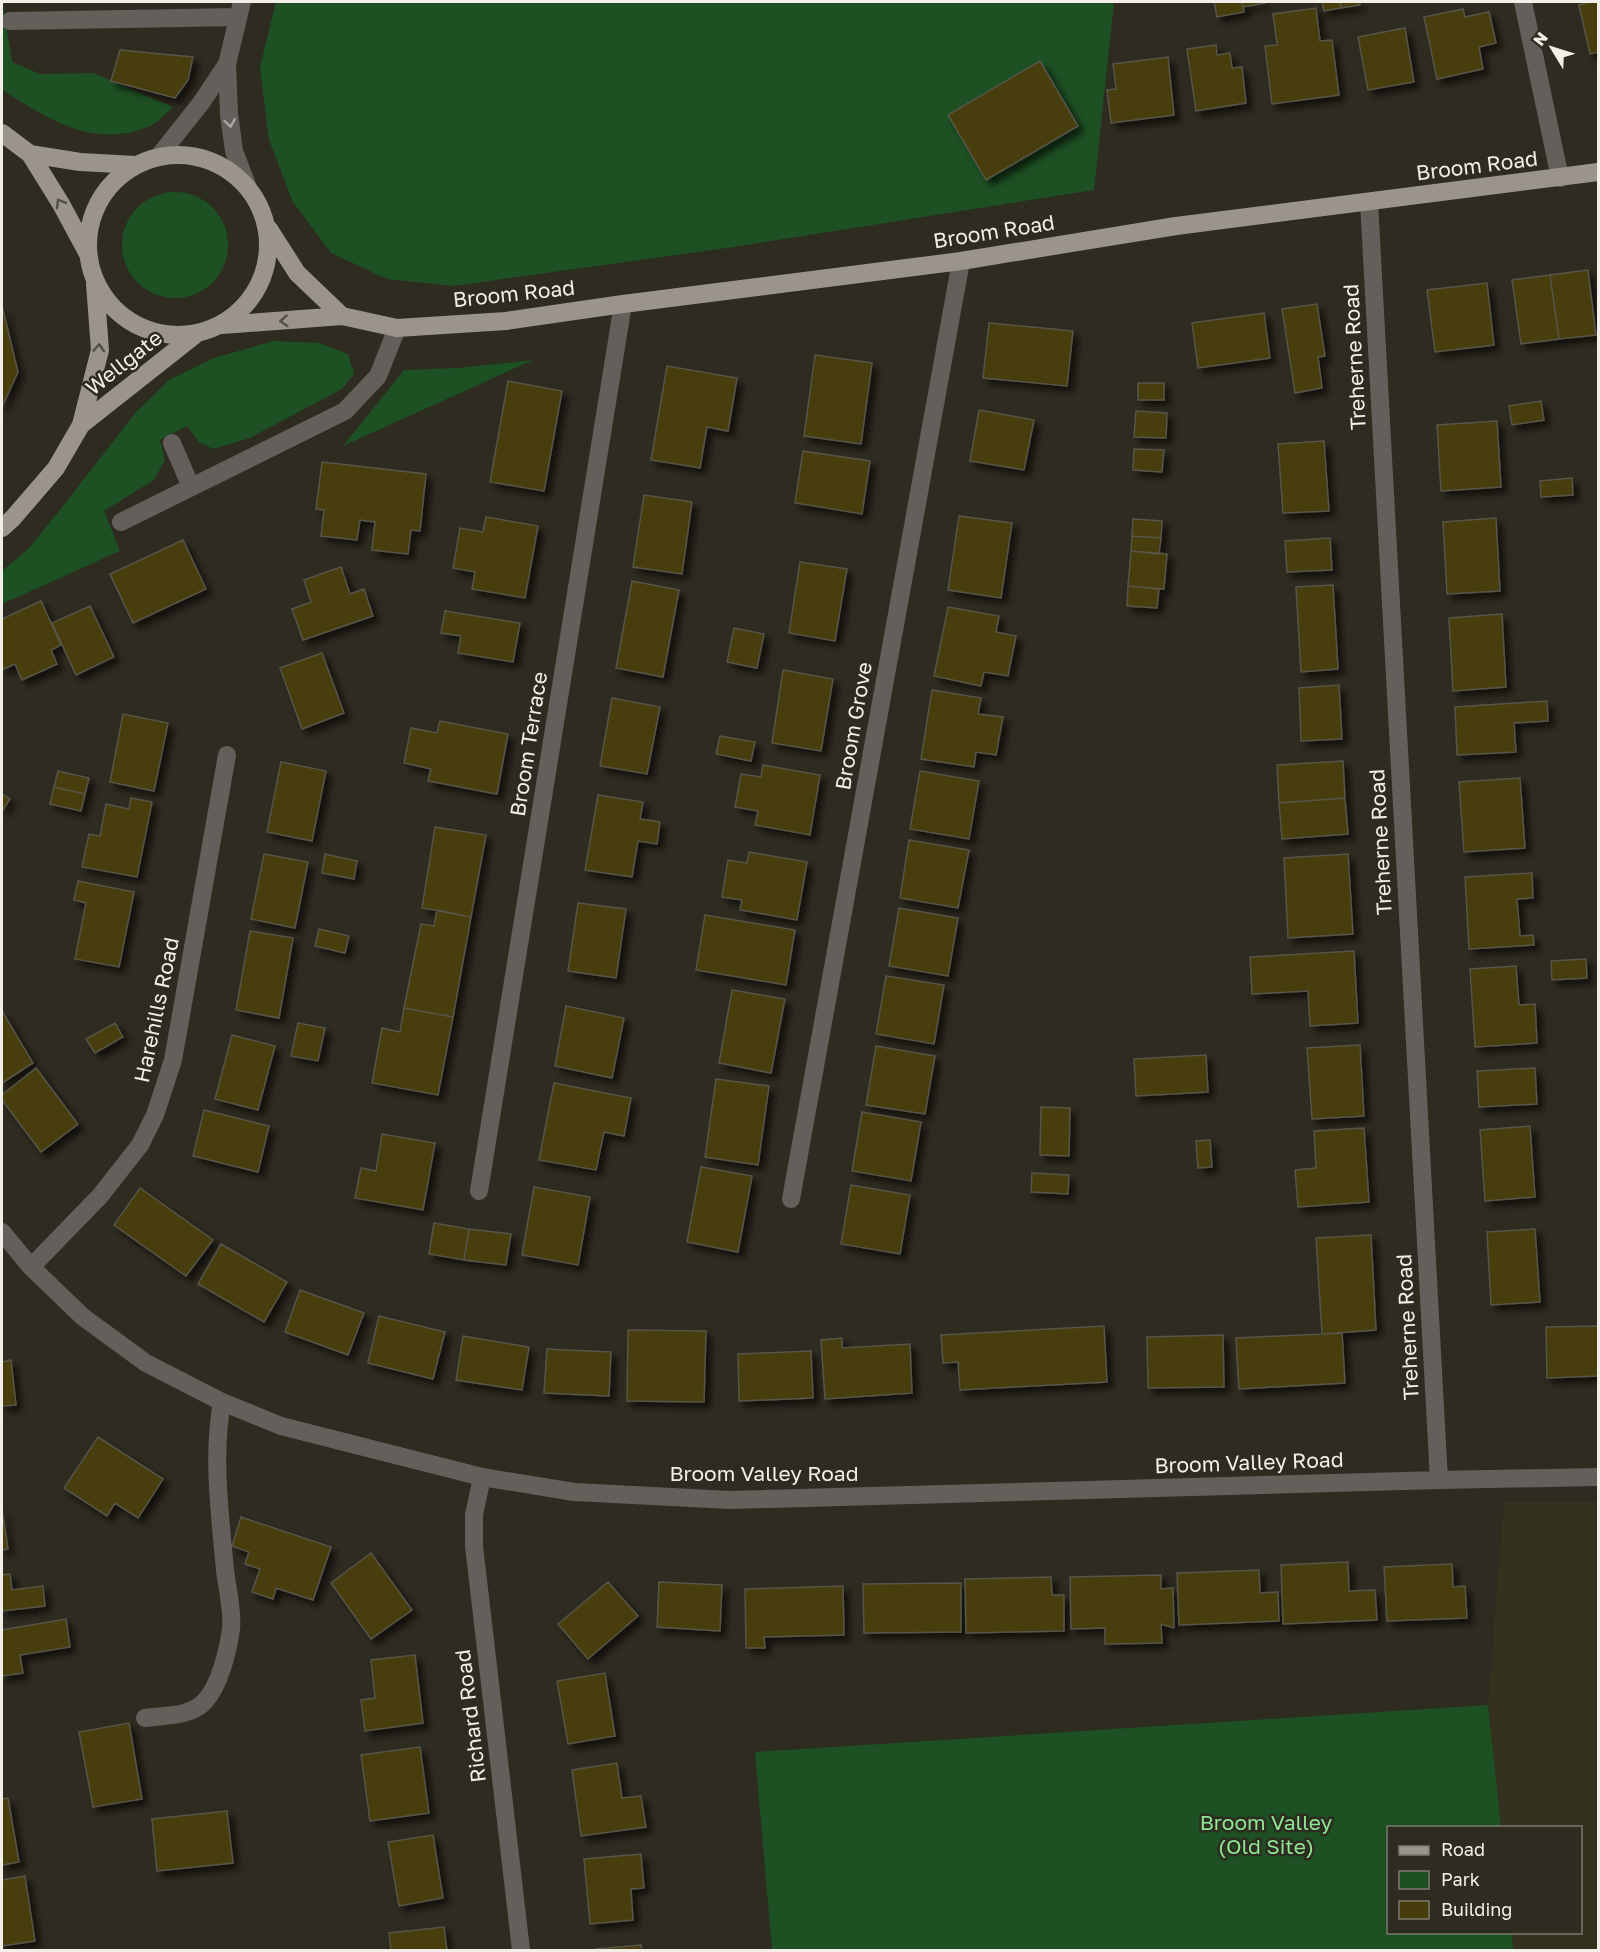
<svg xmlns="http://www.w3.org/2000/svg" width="1600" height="1952" font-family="'Golos Text',sans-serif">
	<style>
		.built { fill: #35311f }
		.green { fill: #1d5023 }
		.building { fill: #473d0c; stroke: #575548; stroke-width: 1.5; filter: url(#shadow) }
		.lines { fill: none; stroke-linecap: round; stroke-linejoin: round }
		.lane { stroke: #63605b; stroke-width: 18 }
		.street { stroke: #63605b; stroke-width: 18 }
		.primary { stroke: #9b948a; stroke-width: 18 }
		.oneway { stroke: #aaa8a2 }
		.oneway2 { stroke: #545045 }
		.labels { text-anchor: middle; stroke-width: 5; stroke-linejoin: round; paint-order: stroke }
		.street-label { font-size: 21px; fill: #f1efe8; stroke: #2e2b20 }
		.park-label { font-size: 21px; fill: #8de694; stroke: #2e2b20 }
	</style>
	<defs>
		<filter id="shadow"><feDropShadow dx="5.5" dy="5.5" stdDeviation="3" flood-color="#0009"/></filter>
	</defs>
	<rect width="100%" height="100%" fill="#2e2b20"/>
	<!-- built -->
	<path class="built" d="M1504,1502h94v448h-85l-1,-17 68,-1v-104h-79l-13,-123z"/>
	<!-- green -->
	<path class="green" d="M2,2l10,60 28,12 53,-1 80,34c-8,7 -16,17 -25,20 -57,22 -100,-9 -146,-37z
		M276,2h838l-20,188 -360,57 -281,39 -66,-7 -56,-26 -38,-51 -24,-62 -9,-73z
		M122 245a53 53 0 1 1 106 0a53 53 0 1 1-106 0Z
		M273,341l46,2 29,11 6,20 -12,15 -92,49 -37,11 -14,-7 -12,-16 -27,14 5,20 -11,20 -50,31 16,40 -118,53v-33l27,-23 34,-42 73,-94 33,-32 45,-22z
		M533,360l-190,86 61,-76 54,-2z
		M1488,1705l13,122 -113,1v104l124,1 1,17h-741l-17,-198z"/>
	<!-- building -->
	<path class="building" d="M1214,2h28l2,10 -27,5z
		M1242,2h22l1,1 -22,4z
		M1322,2h18l1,6 -17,3z
		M1340,2h19l1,3 -19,3z
		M1589,2h9v50l-8,2 -11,-49z
		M1316,8l4,33 12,-1 7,55 -67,9 -7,-58 12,-1 -4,-31z
		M1463,9l2,8 24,-5 7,31 -17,4 4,22 -46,10 -13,-62z
		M1405,28l9,54 -46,8 -10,-53z
		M1216,45l1,10 13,-2 2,15 10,-1 4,36 -50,8 -9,-62z
		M120,50l73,7 -5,23 -13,18 -64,-17z
		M1168,57l6,58 -63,8 -4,-33 9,-1 -3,-25z
		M1040,61l38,65 -92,54 -38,-65z
		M1588,270l8,65 -37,4 -9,-64z
		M1550,275l9,64 -38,5 -9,-64z
		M1487,283l7,62 -59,7 -8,-62z
		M1317,304l8,52 -7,1 4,31 -27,5 -13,-84z
		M2,306l16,66 -16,35z
		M1264,313l6,45 -72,10 -6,-45z
		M989,323l84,8 -6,55 -84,-8z
		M815,355l57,8 -11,81 -57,-8z
		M667,366l70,12 -9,53 -21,-4 -7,41 -49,-8z
		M508,381l54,10 -18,100 -54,-9z
		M1138,383h26v17h-26z
		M1541,401l3,19 -32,5 -3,-19z
		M979,410l55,10 -10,50 -54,-9z
		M1136,411l31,2 -1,25 -32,-1z
		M1497,421l4,66 -60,4 -4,-66z
		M1324,441l5,70 -46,2 -5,-69z
		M1134,449l30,1 -2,22 -29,-2z
		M803,451l67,10 -8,53 -67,-11z
		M322,462l104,12 -6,57 -9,-1 -3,24 -36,-4 3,-28 -15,-2 -3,20 -36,-4 3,-26 -8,-1z
		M1572,478l1,17 -32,2 -1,-16z
		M644,495l48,7 -10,72 -49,-7z
		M959,516l53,7 -11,75 -53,-8z
		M486,517l52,9 -13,72 -53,-9 3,-17 -22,-4 7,-40 23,4z
		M1496,518l4,73 -53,3 -4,-72z
		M1133,519l29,2 -1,17 -29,-2z
		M1132,536l29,2 -2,16 -28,-3z
		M1330,538l2,32 -45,2 -2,-31z
		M183,540l23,49 -73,34 -23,-49z
		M1131,551l36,3 -3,35 -36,-3z
		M800,562l47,7 -12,72 -46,-8z
		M341,567l9,27 14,-5 9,27 -70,24 -11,-31 19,-7 -7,-22z
		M632,581l47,9 -16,87 -47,-9z
		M1333,585l5,84 -37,3 -5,-85z
		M1128,586l31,3 -2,19 -30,-2z
		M41,601l20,44 -10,5 6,14 -35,16 -7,-16 -11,5 -2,-4v-46z
		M90,606l24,51 -38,18 -24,-52z
		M948,607l51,9 -3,16 20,4 -8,40 -24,-4 -3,14 -47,-10z
		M445,611l75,12 -7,39 -55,-9 3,-17 -20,-3z
		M1502,614l4,73 -53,4 -4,-73z
		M734,628l30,6 -7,34 -30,-6z
		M322,653l22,60 -42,16 -22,-61z
		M783,670l50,9 -12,72 -49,-8z
		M1339,685l3,54 -41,2 -2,-53z
		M932,690l49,8 -3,16 25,3 -7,38 -20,-3 -2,15 -53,-8z
		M612,698l48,9 -13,67 -47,-8z
		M1547,701l1,20 -34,2 2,29 -59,3 -2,-48z
		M123,714l45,9 -14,68 -44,-9z
		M440,721l68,13 -11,60 -69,-13 3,-12 -27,-6 7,-35 26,5z
		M720,736l35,6 -4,19 -35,-7z
		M1343,761l2,37 -66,5 -2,-38z
		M281,762l45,9 -14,70 -45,-9z
		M763,765l57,10 -10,60 -55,-10 3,-14 -23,-4 6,-33 20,3z
		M58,771l31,7 -4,16 -31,-7z
		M920,771l59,10 -10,58 -59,-10z
		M1520,778l5,70 -61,4 -5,-70z
		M54,787l31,7 -4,17 -31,-7z
		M2,794l8,5 -8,12z
		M598,795l45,7 -3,17 20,3 -3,22 -19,-3 -6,36 -47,-7z
		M131,798l21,4 -15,75 -55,-10 7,-33 11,2 6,-32 23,5z
		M1345,798l3,36 -66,5 -3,-36z
		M435,827l51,8 -15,82 -49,-9z
		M909,840l60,10 -11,58 -58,-10z
		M749,852l58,10 -10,58 -57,-10 2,-10 -20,-3 6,-37 19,3z
		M264,854l44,8 -13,66 -44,-9z
		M325,854l32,7 -3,18 -32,-6z
		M1348,854l5,80 -65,4 -4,-80z
		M1532,873l1,25 -16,1 3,37 13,-1 1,10 -65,4 -4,-72z
		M78,881l56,11 -15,75 -44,-8 11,-56 -12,-3z
		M578,903l48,6 -10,69 -48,-7z
		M899,908l59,10 -10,58 -59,-10z
		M437,910l34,7 -18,100 -49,-9 17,-84 13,2z
		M705,915l90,15 -9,55 -90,-15z
		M319,929l30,7 -4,17 -30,-7z
		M250,931l43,7 -14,80 -43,-8z
		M1354,951l4,72 -48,3 -2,-35 -56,3 -2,-37z
		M1586,959l1,19 -35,2 -1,-19z
		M1516,966l3,39 16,-1 2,39 -62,4 -5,-78z
		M886,976l58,9 -10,59 -58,-10z
		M732,990l53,9 -14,74 -52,-10z
		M566,1006l58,12 -12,60 -57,-12z
		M404,1008l49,9 -15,78 -66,-12 10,-55 18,4z
		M2,1011l31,52 -31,20z
		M115,1023l8,14 -28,16 -9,-14z
		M298,1023l27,5 -7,33 -27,-5z
		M232,1035l43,11 -17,64 -43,-11z
		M1360,1045l4,71 -52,3 -5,-71z
		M876,1046l59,10 -10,58 -59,-9z
		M1206,1055l2,37 -72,4 -2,-37z
		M36,1068l42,56 -37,28 -39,-52v-5z
		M1535,1068l2,36 -58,3 -2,-36z
		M716,1079l53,7 -11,79 -53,-8z
		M554,1083l77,15 -7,38 -20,-4 -8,38 -57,-10z
		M1041,1107l29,1 -1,48 -29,-1z
		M204,1110l65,16 -11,46 -65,-16z
		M862,1112l59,10 -10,59 -59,-10z
		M1530,1126l5,71 -50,4 -5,-71z
		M1364,1128l5,74 -71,5 -3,-37 21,-2 -2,-37z
		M382,1134l53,9 -12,67 -68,-12 6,-30 15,3z
		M1210,1140l2,27 -14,1 -2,-27z
		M701,1167l51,9 -14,76 -51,-10z
		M1032,1173l37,2 -1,19 -37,-2z
		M851,1185l59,10 -10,59 -59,-10z
		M534,1187l56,10 -12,68 -56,-10z
		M140,1188l73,52 -27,36 -72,-51z
		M434,1223l35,6 -5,31 -35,-6z
		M469,1229l42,5 -5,31 -42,-5z
		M1535,1229l5,73 -49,3 -4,-73z
		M1371,1235l5,95 -54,4 -6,-96z
		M221,1244l66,38 -23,40 -66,-38z
		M300,1290l64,23 -16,42 -63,-23z
		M379,1316l66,16 -12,47 -65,-16z
		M1104,1326l3,56 -147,8 -2,-28 -15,1 -2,-28z
		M1598,1326v50l-51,2 -1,-51z
		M628,1330l78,1 -2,71 -77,-1z
		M1342,1333l3,50 -106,6 -3,-51z
		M1223,1335l1,52 -76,1 -1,-51z
		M463,1336l66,11 -7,43 -66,-10z
		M842,1338v10l68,-4 2,49 -87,6 -4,-59z
		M547,1349l64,3 -2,44 -65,-3z
		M811,1351l2,47 -74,3 -1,-47z
		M11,1360l5,45 -14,1v-44z
		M98,1437l65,42 -25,39 -23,-15 -8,13 -43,-28z
		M2,1510l6,39 -6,1z
		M241,1517l90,30 -18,53 -37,-12 -3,11 -21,-7 8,-23 -15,-5 4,-12 -17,-6z
		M371,1553l41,57 -41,29 -40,-56z
		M1348,1562l1,29 26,-1 2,30 -94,4 -2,-59z
		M1452,1564l1,23 12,-1 2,32 -80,3 -3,-54z
		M1259,1570l1,23 18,-1 1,29 -100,4 -2,-52z
		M10,1574l2,16 31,-4 2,20 -43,5v-36z
		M1161,1575v14l12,-1 1,40 -13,-4 1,19 -57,1v-16l-34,1 -1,-52z
		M1051,1577l1,18h12v36l-98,2 -1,-54z
		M608,1582l30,34 -50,43 -30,-35z
		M659,1582l63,3 -2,46 -63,-4z
		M961,1583v49l-97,1 -1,-49z
		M843,1586l1,49 -80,2 1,11h-19l-1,-59z
		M66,1619l4,28 -50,8 3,18 -21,3v-46z
		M415,1655l8,68 -58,8 -4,-31 14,-2 -4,-38z
		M605,1673l10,63 -47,8 -11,-63z
		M129,1723l13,76 -49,8 -14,-75z
		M420,1747l9,66 -59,8 -9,-66z
		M617,1763l5,35 19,-2 5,31 -65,9 -9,-66z
		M8,1798l11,64 -17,3v-66z
		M227,1811l6,52 -76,8 -5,-52z
		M433,1835l10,63 -44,8 -11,-64z
		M641,1854l3,34 -13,1 2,31 -43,4 -6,-65z
		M25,1876l10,65 -33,5v-66z
		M444,1927l3,23h-56l-2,-17z
		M641,1945l1,5h-46v-1z"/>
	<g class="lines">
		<!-- lane -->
		<path class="lane" d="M145,1718c20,-3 46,-1 60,-17 15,-16 23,-51 26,-72 2,-17 -4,-42 -6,-59 -5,-56 -13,-113 -3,-168"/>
		<!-- street -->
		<path class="street" d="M242,2l-15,62 2,50 5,37 13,34
			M1523,2l37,176
			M10,21l228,-4
			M159,156l42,-53 26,-39
			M1369,202l70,1278
			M172,443l19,44
			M121,522l224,-111 33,-35 19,-48
			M479,1191l144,-887
			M791,1199l170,-938
			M2,1232l29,35 52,50 63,46 76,39 59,24 201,51 92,15 157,8 708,-20 159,-3
			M31,1267l69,-71 40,-51 15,-30 18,-55 54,-305
			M482,1477l-8,38v31l47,404"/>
		<!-- primary -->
		<path class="primary" d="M2,133l28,21 31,50 27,50
			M30,154l50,8 56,3
			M88 245a90 90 0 1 1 180 0a90 90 0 1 1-180 0Z
			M269,229l28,44 45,43
			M222,325l120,-9 55,12 109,-7 117,-17 338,-43 215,-35 422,-54
			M81,425l114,-90
			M2,528l11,-10 43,-50 25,-43 19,-75 -5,-66"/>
	</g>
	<!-- one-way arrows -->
	<defs><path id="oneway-chevron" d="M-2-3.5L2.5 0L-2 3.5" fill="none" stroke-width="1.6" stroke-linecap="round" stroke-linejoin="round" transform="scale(1.5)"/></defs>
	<use class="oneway" href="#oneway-chevron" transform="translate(230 123) rotate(82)"/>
	<g class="oneway2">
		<use href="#oneway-chevron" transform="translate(60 203) rotate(-120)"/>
		<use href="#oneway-chevron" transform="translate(284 321) rotate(176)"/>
		<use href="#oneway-chevron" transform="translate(99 348) rotate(-86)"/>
	</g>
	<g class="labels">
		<!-- street labels -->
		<g class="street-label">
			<text transform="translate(1477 166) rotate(-7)" y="7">Broom Road</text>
			<text transform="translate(994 232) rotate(-9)" y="7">Broom Road</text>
			<text transform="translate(514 294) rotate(-6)" y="7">Broom Road</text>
			<text transform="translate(1355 357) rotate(-93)" y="7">Treherne Road</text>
			<text transform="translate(124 363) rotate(-38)" y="7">Wellgate</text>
			<text transform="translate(854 726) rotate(-80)" y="7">Broom Grove</text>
			<text transform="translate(529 744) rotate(-81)" y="7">Broom Terrace</text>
			<text transform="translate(1381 842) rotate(-93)" y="7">Treherne Road</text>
			<text transform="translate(157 1010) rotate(-78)" y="7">Harehills Road</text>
			<text transform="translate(1408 1327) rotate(-93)" y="7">Treherne Road</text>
			<text transform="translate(1249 1463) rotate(-2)" y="7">Broom Valley Road</text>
			<text x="764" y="1481">Broom Valley Road</text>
			<text transform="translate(471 1716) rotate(-97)" y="7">Richard Road</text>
		</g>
		<!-- park labels -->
		<g class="park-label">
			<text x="1266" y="1830">Broom Valley<tspan x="1266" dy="24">(Old Site)</tspan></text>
		</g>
	</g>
	<!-- border -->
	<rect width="1600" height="1952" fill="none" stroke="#f1efe8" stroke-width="6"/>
	<!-- legend -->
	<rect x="1387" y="1826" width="195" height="108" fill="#2e2b20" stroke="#7c7970" stroke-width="1.5"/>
	<rect x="1399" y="1846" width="30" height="9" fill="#9b948a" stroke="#7c7970" stroke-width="1.5"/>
	<text x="1441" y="1856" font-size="18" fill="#f1efe8">Road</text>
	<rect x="1399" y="1871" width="30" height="18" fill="#1d5023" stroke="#7c7970" stroke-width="1.5"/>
	<text x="1441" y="1886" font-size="18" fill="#f1efe8">Park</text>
	<rect x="1399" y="1901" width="30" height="18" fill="#473d0c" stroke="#7c7970" stroke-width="1.5"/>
	<text x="1441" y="1916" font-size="18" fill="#f1efe8">Building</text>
	<!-- north arrow -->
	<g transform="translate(1552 48) rotate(308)" stroke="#2e2b20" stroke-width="4.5" paint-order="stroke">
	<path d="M0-4.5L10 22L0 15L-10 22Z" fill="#f1efe8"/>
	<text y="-9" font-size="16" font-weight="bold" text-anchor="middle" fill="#f1efe8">N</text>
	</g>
</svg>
